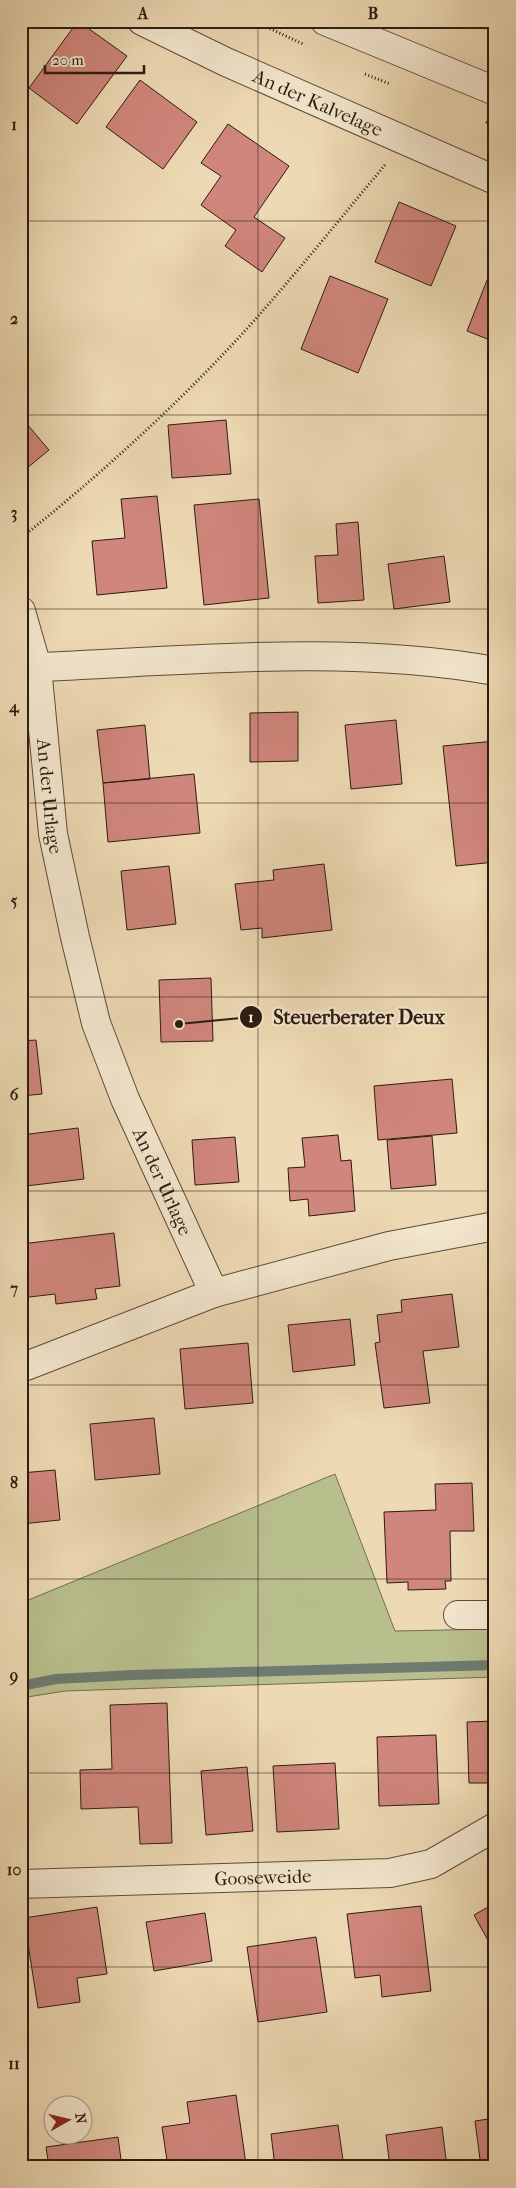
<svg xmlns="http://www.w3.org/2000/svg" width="516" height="2188" font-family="'IM FELL French Canon',serif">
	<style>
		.green { fill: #b8bf8d; stroke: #726e50 }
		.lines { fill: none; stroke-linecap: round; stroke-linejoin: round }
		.stream { stroke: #6e7b70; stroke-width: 10 }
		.building { fill: #d0867c; stroke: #2d1c12 }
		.minor-casing { stroke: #5d4b3a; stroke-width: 30 }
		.tertiary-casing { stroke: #5d4b3a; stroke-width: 30 }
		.path { stroke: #2d1c12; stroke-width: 3; stroke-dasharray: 1 2.5; stroke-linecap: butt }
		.minor { stroke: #f3e6ce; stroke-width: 28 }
		.tertiary { stroke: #f3e6ce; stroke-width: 28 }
		.grid { fill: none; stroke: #2d1c12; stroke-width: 1; stroke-opacity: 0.55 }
		.labels { text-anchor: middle; stroke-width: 4.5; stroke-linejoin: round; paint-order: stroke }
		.street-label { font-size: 19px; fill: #2d1c12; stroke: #f3e6ce }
		.leader { fill: none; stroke: #2d1c12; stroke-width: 2 }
		.callout-dot { fill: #2d1c12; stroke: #f3e6ce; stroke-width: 2 }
		.mark-label { font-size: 15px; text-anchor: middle; font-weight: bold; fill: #fff }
		.callout-label { font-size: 20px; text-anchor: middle; font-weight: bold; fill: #2d1c12; stroke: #f3e6ce; stroke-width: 4.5; stroke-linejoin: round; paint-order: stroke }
		.neatline { fill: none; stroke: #2d1c12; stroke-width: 2 }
		.grid-label { font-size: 16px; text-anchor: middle; font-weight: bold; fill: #2d1c12 }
	</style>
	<rect width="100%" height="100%" fill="#edd9b3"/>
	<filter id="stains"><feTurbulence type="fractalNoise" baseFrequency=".004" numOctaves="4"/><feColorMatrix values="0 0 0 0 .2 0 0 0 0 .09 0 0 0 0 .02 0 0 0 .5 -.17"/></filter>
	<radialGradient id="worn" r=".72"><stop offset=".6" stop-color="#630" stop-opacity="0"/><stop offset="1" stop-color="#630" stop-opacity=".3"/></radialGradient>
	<!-- green -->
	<path class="green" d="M335,1474l60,157 100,-2v48l-430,14 -44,7v-95z"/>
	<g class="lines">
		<!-- stream -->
		<path class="stream" d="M21,1686l35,-7 77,-4 362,-10"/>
	</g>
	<!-- building -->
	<path class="building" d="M78,21l49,35 -50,68 -48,-36z
		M140,80l57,42 -34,47 -57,-42z
		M228,124l61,42 -35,51 31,21 -23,34 -37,-26 11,-16 -35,-25 20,-29 -20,-13z
		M399,202l57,24 -25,60 -56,-24z
		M495,260v82l-28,-11z
		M330,276l58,23 -30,74 -57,-24z
		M21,417l28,33 -28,23z
		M226,420l5,54 -59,4 -4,-53z
		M157,496l10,92 -70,7 -5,-54 33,-3 -4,-39z
		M259,499l10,99 -65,7 -10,-100z
		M358,522l6,78 -46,3 -3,-47 23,-1 -2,-31z
		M444,556l6,46 -56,7 -6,-45z
		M495,571v56h-1l-5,-55z
		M298,712v49l-48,1v-49z
		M396,720l6,64 -51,5 -6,-64z
		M145,725l5,54 -47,4 -6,-53z
		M495,741v121l-39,4 -13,-120z
		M194,774l6,59 -92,9 -5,-59z
		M324,864l8,66 -70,8v-10l-21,2 -6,-46 39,-4 -1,-10z
		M169,866l7,58 -49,6 -6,-59z
		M21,957l4,37h-4z
		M211,978l2,63 -52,1 -2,-62z
		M36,1040l6,54 -21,2v-55z
		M452,1079l5,54 -79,7 -4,-54z
		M78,1128l6,51 -58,7 -5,-51z
		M338,1135l3,26 10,-1 4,51 -46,5 -1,-17 -18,2 -2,-33 17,-1 -3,-29z
		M432,1136l4,49 -45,4 -4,-49z
		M235,1137l4,45 -44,3 -3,-45z
		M114,1233l6,53 -25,3 2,10 -41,5 -1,-10 -34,4v-54z
		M495,1278v45h-1l-4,-44z
		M452,1294l7,53 -36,4 7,52 -46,5 -9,-65 5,-1 -3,-27 25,-3 -1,-12z
		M350,1319l5,46 -62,7 -5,-47z
		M248,1343l5,60 -68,6 -5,-60z
		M154,1418l6,56 -65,6 -5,-56z
		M55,1470l5,50 -39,4v-51z
		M472,1483l2,48h-24l1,50h-6l1,8 -38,1v-8l-21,1 -3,-71 52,-2 -1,-26z
		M490,1504h5v58h-3z
		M167,1703l5,140 -32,1 -2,-37 -57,2 -1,-39 32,-1 -2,-64z
		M495,1721v62h-26l-2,-61z
		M436,1735l3,69 -60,2 -2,-69z
		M335,1763l4,66 -62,3 -4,-66z
		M247,1767l6,64 -47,4 -5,-64z
		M495,1903v50l-21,-38z
		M421,1906l10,85 -49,6 -2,-22 -25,3 -8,-64z
		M97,1907l10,67 -30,4 3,24 -42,6 -14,-90z
		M205,1913l7,48 -58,10 -8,-49z
		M316,1937l11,75 -69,10 -11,-75z
		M236,2095l10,69 -17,3h-61l-6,-40 28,-4 -3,-21z
		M495,2118v49h-14l-6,-46z
		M338,2125l6,42h-69l-4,-33z
		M442,2127l5,40h-57l-4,-32z
		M118,2137l4,30h-73l-3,-20z"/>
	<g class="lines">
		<!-- minor casing -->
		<g class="minor-casing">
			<g id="minor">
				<path id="s1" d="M142,21l84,41 269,118"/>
				<path id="s2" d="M21,611l16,56 16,167 22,103 21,86 29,76 89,194"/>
				<path d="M37,667c150,-6 310,-23 458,4"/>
				<path d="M21,1368l193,-75 175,-47 106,-20"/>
				<path d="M458,1615h37"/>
				<path id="s3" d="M21,1884l369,-11 41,-9 64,-37"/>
			</g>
		</g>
		<!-- tertiary casing -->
		<g class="tertiary-casing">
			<path id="tertiary" d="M325,21l170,70"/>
		</g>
		<!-- path -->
		<path class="path" d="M254,21l49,23
			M365,74l25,10
			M486,122l9,4
			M21,538c79,-63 154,-131 222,-205 49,-54 95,-112 142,-168"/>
		<!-- minor -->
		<use href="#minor" class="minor"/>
		<!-- tertiary -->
		<use href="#tertiary" class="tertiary"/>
	</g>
	<!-- grid -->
	<path class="grid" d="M258,21v2146M21,221h474M21,415h474M21,609h474M21,803h474M21,997h474M21,1191h474M21,1385h474M21,1579h474M21,1773h474M21,1967h474"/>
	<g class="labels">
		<!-- street labels -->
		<g class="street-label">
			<text dy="7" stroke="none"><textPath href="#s1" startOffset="194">An der Kalvelage</textPath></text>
			<text dy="7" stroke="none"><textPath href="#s2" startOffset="188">An der Urlage</textPath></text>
			<text dy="7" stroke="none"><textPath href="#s2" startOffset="592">An der Urlage</textPath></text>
			<text dy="7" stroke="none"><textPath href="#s3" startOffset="242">Gooseweide</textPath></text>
		</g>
	</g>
	<!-- callouts -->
	<path class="leader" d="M179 1024L251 1017"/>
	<g class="callout-dot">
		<circle cx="179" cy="1024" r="5"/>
		<circle cx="251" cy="1017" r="12"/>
	</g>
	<g class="mark-label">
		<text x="251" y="1022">1</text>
	</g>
	<g class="callout-label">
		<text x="359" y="1024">Steuerberater Deux</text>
	</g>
	<!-- margin -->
	<rect width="516" height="2188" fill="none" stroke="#edd9b3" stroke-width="55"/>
	<!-- north arrow -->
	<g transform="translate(68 2120) rotate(82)"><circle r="24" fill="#f3e6ce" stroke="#a49583"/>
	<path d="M0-4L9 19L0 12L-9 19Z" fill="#8f2418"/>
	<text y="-8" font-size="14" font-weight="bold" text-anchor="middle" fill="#2d1c12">N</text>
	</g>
	<!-- scale -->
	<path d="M45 65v8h99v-8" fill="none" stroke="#2d1c12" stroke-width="2.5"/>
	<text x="52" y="65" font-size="15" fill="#2d1c12" stroke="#f3e6ce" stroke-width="4" paint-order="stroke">20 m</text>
	<rect x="28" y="28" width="460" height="2132" class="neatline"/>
	<g class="grid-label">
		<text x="143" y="19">A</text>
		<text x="373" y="19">B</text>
		<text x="14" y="130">1</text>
		<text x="14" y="324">2</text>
		<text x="14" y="518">3</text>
		<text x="14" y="712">4</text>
		<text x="14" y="906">5</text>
		<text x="14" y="1100">6</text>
		<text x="14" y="1294">7</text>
		<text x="14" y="1488">8</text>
		<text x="14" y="1681">9</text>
		<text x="14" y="1875">10</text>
		<text x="14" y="2069">11</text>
	</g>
	<rect width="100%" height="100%" filter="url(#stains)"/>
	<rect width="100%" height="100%" fill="url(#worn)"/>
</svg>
